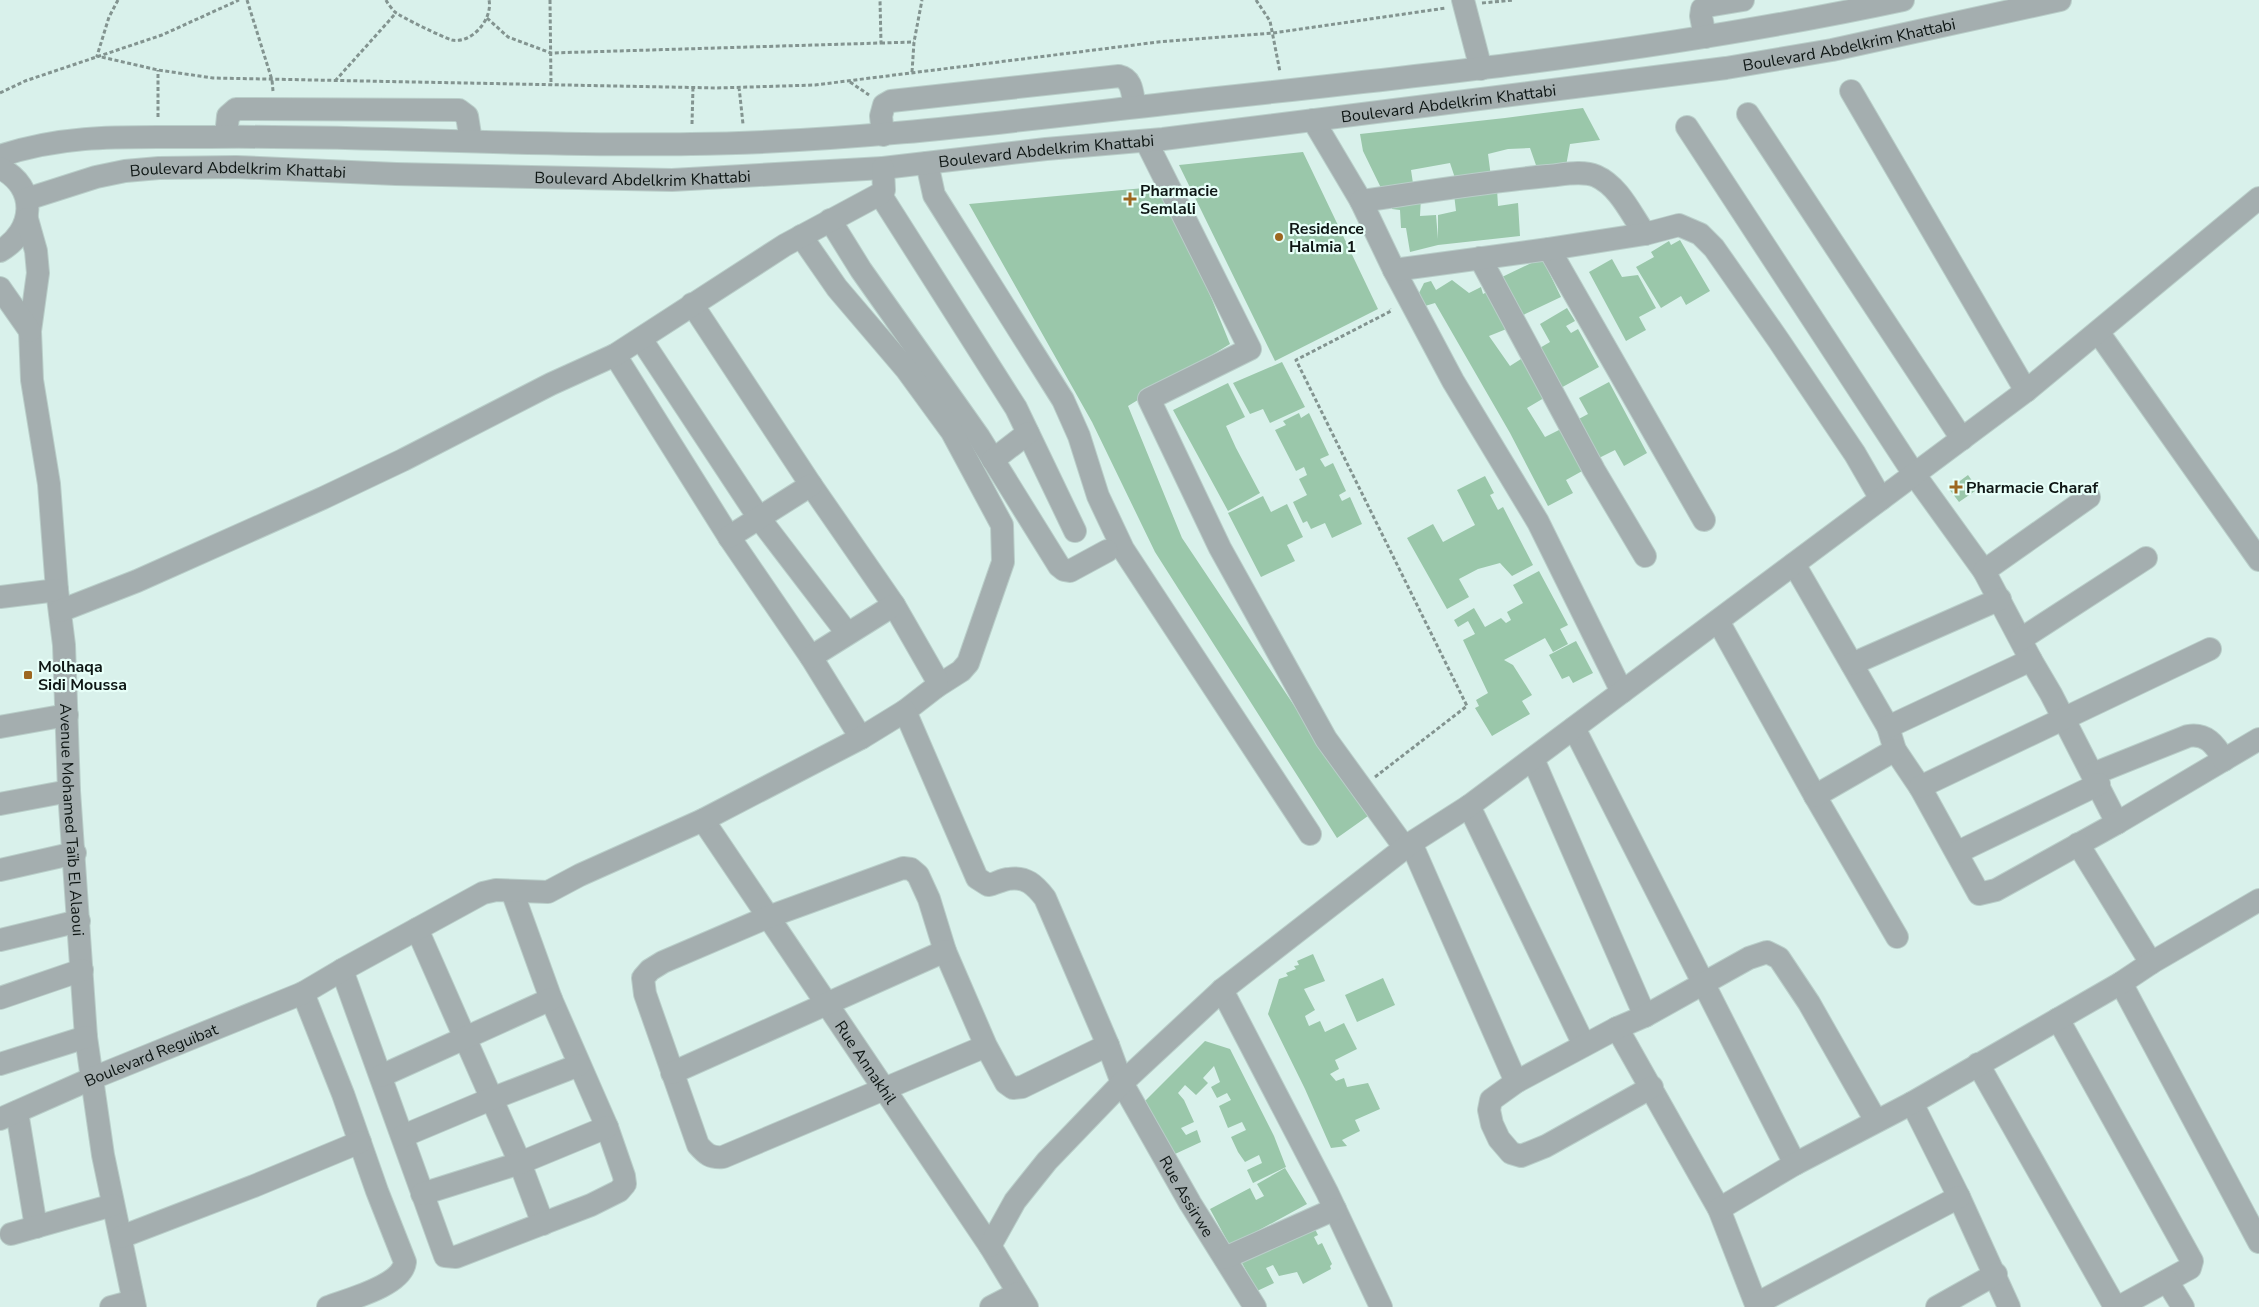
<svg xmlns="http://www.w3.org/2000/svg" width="2259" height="1307" font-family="'Nunito Sans',sans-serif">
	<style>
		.building { fill: #9ac7aa }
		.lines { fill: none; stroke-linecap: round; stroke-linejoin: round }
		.minor-casing { stroke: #b9cec9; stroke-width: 24 }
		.path { stroke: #839490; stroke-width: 3; stroke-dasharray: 4 2.5; stroke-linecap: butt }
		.minor { stroke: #a4aeaf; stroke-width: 22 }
		.poi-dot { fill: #9d6720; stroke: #e7fff8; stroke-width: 2 }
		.labels { text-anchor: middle; stroke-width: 4.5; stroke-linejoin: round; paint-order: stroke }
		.street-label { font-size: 16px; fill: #0e1614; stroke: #e7fff8 }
		.poi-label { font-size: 16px; font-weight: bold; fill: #0e1614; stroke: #e7fff8; text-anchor: start }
	</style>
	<rect width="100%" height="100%" fill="#d9f1eb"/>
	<!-- building -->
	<path class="building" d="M1583,108l17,32 -30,4 -4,22 -29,2 -7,-20 -22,1 -20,5 3,23 -36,1 -5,-15 -39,7 3,20 -33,-2 -18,-37 -3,-17 145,-16z
		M1303,152l75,157 -103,52 -96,-196z
		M1166,186l64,158 -102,62 54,132 186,278 -31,22 -182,-286 -63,-130 -123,-218z
		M1497,189l1,17 20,-3 2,33 -82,9 -28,7 -4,-24h-5l-1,-18 -8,-1v-9l29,-3 -1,19 16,-1 2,24v-24l18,-4 -2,-17z
		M1680,240l30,51 -24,14 -5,-9 -20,12 -25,-41 18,-10 -3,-5 18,-11 2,4z
		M1542,258l19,39 -40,19 -19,-39z
		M1612,259l10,18 16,-2 18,33 -17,9 7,13 -20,11 -37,-69z
		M1452,280l17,13 12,-6 2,7 4,-2 22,36 -20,8 21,30 11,-7 23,39 -17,10 18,29 16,-8 23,41 -18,10 7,13 -25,13 -38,-73 -75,-130 -10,3 -6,-13 5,-10 7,-2 5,9z
		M1567,308l8,13 -9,5 5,7 7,-4 21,38 -42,23 -19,-41 12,-7 -10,-18z
		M1282,362l23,45 -35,16 -7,-14 -13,5 -17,-31z
		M1609,382l38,71 -23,13 -9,-16 -20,10 -20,-39 13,-7 -9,-16z
		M1228,383l17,34 -19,9 10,22 24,45 -32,18 -55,-101z
		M1299,413l2,5 8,-5 20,42 -9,4 5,8 8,-4 13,28 -7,4 3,6 8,-4 12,27 -30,14 -7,-15 -14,6 -4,-8 -4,2 -10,-21 14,-7 -8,-16 8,-4 -3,-8 -8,4 -21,-41 11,-5 -3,-4z
		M1968,475l10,14 -19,13 -10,-13z
		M1485,476l9,17 -4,2 8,15 5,-3 30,58 -21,11 -12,-13 -22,6 -19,10 10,18 -22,12 -40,-71 26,-14 10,18 32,-17 -18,-35z
		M1263,496l8,16 16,-8 16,33 -16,8 8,16 -34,16 -33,-64z
		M1539,571l29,54 -8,4 8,15 -15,8 -8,-14 -41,22 9,5 19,30 -10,6 8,13 -38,22 -17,-28 4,-2 -3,-6 12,-7 -25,-53 12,-6 -7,-13 -10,6 -4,-7 20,-12 11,19 16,-9 5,5 5,-3 -4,-8 16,-9 -10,-18z
		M1576,641l17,32 -20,10 -4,-7 -7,3 -13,-24z
		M1313,954l12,27 -21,8 11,21 -10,6 1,3 3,7 11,-5 5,11 19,-9 13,26 -22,11 4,9 -9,5 6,7 8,-3 3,9 21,-4 12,26 -25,11 5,11 -18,9 5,6 -16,2 -26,-59 -37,-75 11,-35 9,-3 -2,-3 10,-4 -2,-3 5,-1 -2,-4z
		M1383,978l12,27 -38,17 -12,-27z
		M1205,1041l25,8 44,87 12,31 -33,16 -6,-13 15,-7 -3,-8 -14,7 -7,-10 -7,-15 15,-7 -4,-8 -14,6 -9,-22 12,-6 -4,-7 -10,5 -6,-11 9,-5 -6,-16 -11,12 5,5 -12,12 -11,-10 -7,8 6,7 10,22 -13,6 5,7 11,-5 4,12 -26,12 -30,-53z
		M1285,1168l22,36 -77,42 -20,-37 40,-21 6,12 8,-4 -7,-12z
		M1315,1229l3,6 -4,2 4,8 4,-2 10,21 -2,2 1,3 -28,15 -6,-12 -18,4 -6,-11 -7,3 8,15 -17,8 -15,-28 34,-19z"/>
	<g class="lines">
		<!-- minor casing -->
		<g class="minor-casing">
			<g id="minor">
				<path d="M1463,0l18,69"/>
				<path d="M1705,37l-4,-21 1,-7 5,-3 36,-6"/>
				<path d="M1851,91l175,300"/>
				<path d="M1748,114l214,325"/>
				<path d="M1313,120l48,81 33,69 59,111 85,141 84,170"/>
				<path d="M1687,127l227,347 70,97 47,89 20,34 66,129"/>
				<path d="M883,135l-2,-19 3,-11 7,-4 228,-25c14,3 13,18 16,31"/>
				<path d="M226,136l2,-20 8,-7 223,1 8,6 4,25"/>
				<path d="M1146,141l104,208 -101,50 71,149 106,191 79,109"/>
				<path d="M0,156c71,-24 136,-18 209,-19 161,-2 321,10 482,7 173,-2 345,-26 517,-45 233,-25 466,-50 695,-99"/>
				<path d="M927,163l7,32 129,205 16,36 19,60 25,53 187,285"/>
				<path d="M0,168c38,19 35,63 0,83"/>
				<path d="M880,194l136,214 59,123"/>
				<path id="s1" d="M27,199l69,-22 29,-6 34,-3 77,-1 160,7 276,6 211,-12 163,-19 117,-10 563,-71 106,-18 228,-50"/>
				<path d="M1361,201c62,-9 124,-19 186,-25 14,-1 35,-6 49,0 23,10 35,38 49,58"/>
				<path id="s2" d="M27,219l9,32 2,22 -8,58 2,49 17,104 8,106 7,55 5,146 17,246 17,118 32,152"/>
				<path d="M830,220l31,50 118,167 80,129 5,4 6,1 37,-20"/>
				<path d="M801,236l36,52 69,81 46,63 50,93 1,37 -35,101 -7,8 -25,16"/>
				<path d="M1549,249l155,271"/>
				<path d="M1480,258l114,212 51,86"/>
				<path d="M1394,270l155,-21 96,-15 34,-9 21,9 14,14 65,93 76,113 26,45"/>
				<path d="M0,288l30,43"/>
				<path d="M692,304l119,181 83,120 43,75 -1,7 -31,24"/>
				<path d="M2098,332l161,228"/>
				<path d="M641,339l118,179 88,115"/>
				<path d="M615,355l114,182 82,120 50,81"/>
				<path d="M993,460l35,-27"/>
				<path d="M729,537l82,-52"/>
				<path d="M1794,564l94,163 7,23 25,37 59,107 17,-4 121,-67 142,-84"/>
				<path d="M1984,571l105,-74"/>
				<path d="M0,597l57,-7"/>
				<path d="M60,611l77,-30 186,-83 80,-38 148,-76 64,-29 170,-110 95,-51 4,-4 -1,-22"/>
				<path d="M1718,621l97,175 82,141"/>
				<path d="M2021,639l125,-81"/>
				<path d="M811,657l83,-52"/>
				<path d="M1852,664l148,-65"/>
				<path d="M0,727l67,-12"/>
				<path d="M1888,727l143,-67"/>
				<path d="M1574,728l221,436"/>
				<path d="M1533,759l112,257"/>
				<path d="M2093,774l95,-38c18,-3 27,8 36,24"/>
				<path d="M1920,787l290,-138"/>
				<path d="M1815,796l80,-46"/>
				<path d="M0,804l69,-13"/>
				<path d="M1469,806l115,239"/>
				<path id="s3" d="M703,820l287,426 37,61"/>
				<path d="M1411,843l105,239"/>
				<path d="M2078,844l73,119"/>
				<path d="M1958,852l141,-68"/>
				<path d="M0,870l75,-17"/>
				<path d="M417,929l103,234 23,61"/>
				<path d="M0,940l79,-19"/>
				<path d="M342,970l103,286 11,1 135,-52 28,-14 6,-7 -1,-8 -17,-49 -56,-128 -39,-108"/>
				<path d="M2121,983l138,259"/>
				<path d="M1222,990l105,202 54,115"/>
				<path d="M303,993l40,101 34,97 28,71c-3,24 -56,37 -77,45"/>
				<path d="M0,998l82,-28"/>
				<path d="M2058,1019l134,242 -2,7 -71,39"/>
				<path d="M1617,1028l102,181 38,98"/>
				<path d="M986,1046l-263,111c-13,1 -17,-3 -25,-12l-53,-151 -2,-16 7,-8 13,-8 105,-45 135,-49 8,1 7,6 11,24 16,52 41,95 20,37 7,5 9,-1 86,-42"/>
				<path d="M0,1064l86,-27"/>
				<path d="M1978,1064l137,243"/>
				<path d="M672,1073l273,-122"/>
				<path d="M381,1076l170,-77"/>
				<path d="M1652,1087l-106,59 -25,10 -10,-3 -12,-14 -7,-15 -3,-14 2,-10 25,-18 101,-54 28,-12 104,-58 18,-6 12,6 30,45 67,118"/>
				<path d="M1912,1103l47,94 50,110"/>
				<path d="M17,1112l19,115"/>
				<path id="s4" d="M0,1119l93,-41 210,-85 39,-23 141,-77 13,-3 52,2 32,-17 123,-55 158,-82 44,-27 72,167 11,7c7,-1 13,-5 20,-6 18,-3 27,6 37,19l63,147 14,38 68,120 65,104"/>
				<path d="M403,1136l88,-37 88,-34"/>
				<path d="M422,1194l98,-31 87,-36"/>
				<path d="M1719,1209l76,-45 117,-61 209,-120 30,-20 108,-63"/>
				<path d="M11,1234l102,-29"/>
				<path d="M121,1237l133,-51 106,-44"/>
				<path d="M990,1246l25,-45 32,-40 75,-78 100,-93 189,-147 58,-37 557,-415 233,-193"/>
				<path d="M1225,1258l110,-49"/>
				<path d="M2167,1281l16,26"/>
				<path d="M1756,1304l203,-107"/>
				<path d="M111,1307l22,-6"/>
				<path d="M991,1307l27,-14"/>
				<path d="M1937,1307l59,-33"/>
			</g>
		</g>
		<!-- path -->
		<path class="path" d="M118,0l-9,17 -12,39 61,14 55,8 504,10 98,-3 343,-43 115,-9 173,-25
			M247,0l25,80 1,11
			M386,0c2,4 6,9 9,12 6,5 49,26 57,28 20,4 41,-21 37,-40
			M550,0l1,85
			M1256,0l14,21 10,51
			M1482,3l32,-3
			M487,18l21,19 43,16 330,-10 -1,-43
			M881,43l33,-1
			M912,72l2,-30 8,-42
			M335,81l61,-68
			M850,82l19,13
			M739,87l4,37
			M0,93l25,-12 137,-46 77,-35
			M158,117v-47
			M692,124l1,-37
			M1375,777l92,-71 -171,-346 95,-49 -1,-2"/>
		<!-- minor -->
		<use href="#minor" class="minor"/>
	</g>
	<!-- markers -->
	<g class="poi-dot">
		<path d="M1127.5 191.5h5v5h5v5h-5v5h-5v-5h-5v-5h5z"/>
		<circle cx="1279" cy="237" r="5"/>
		<path d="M1953.5 479.5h5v5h5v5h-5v5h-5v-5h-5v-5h5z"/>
		<rect x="23" y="670" width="10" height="10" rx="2.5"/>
	</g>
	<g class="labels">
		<!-- street labels -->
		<g class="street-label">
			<text dy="6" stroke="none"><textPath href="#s1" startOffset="1835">Boulevard Abdelkrim Khattabi</textPath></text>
			<text dy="6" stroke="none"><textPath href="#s1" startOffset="1430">Boulevard Abdelkrim Khattabi</textPath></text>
			<text dy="6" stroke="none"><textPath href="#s1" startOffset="1025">Boulevard Abdelkrim Khattabi</textPath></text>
			<text dy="6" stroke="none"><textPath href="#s1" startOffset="215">Boulevard Abdelkrim Khattabi</textPath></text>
			<text dy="6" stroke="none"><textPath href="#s1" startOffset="620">Boulevard Abdelkrim Khattabi</textPath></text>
			<text dy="6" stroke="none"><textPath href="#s2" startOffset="605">Avenue Mohamed Taïb El Alaoui</textPath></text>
			<text dy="6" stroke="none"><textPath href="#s4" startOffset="164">Boulevard Reguibat</textPath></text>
			<text dy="6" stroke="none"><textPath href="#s3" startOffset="292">Rue Annakhil</textPath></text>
			<text dy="6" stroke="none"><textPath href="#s4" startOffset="1591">Rue Assirwe</textPath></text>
		</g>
		<!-- poi labels -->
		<g class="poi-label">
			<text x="1140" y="196">Pharmacie<tspan x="1140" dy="18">Semlali</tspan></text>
			<text x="1289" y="234">Residence<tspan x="1289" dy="18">Halmia 1</tspan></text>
			<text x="1966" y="493">Pharmacie Charaf</text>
			<text x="38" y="672">Molhaqa<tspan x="38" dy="18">Sidi Moussa</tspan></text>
		</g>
	</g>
</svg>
